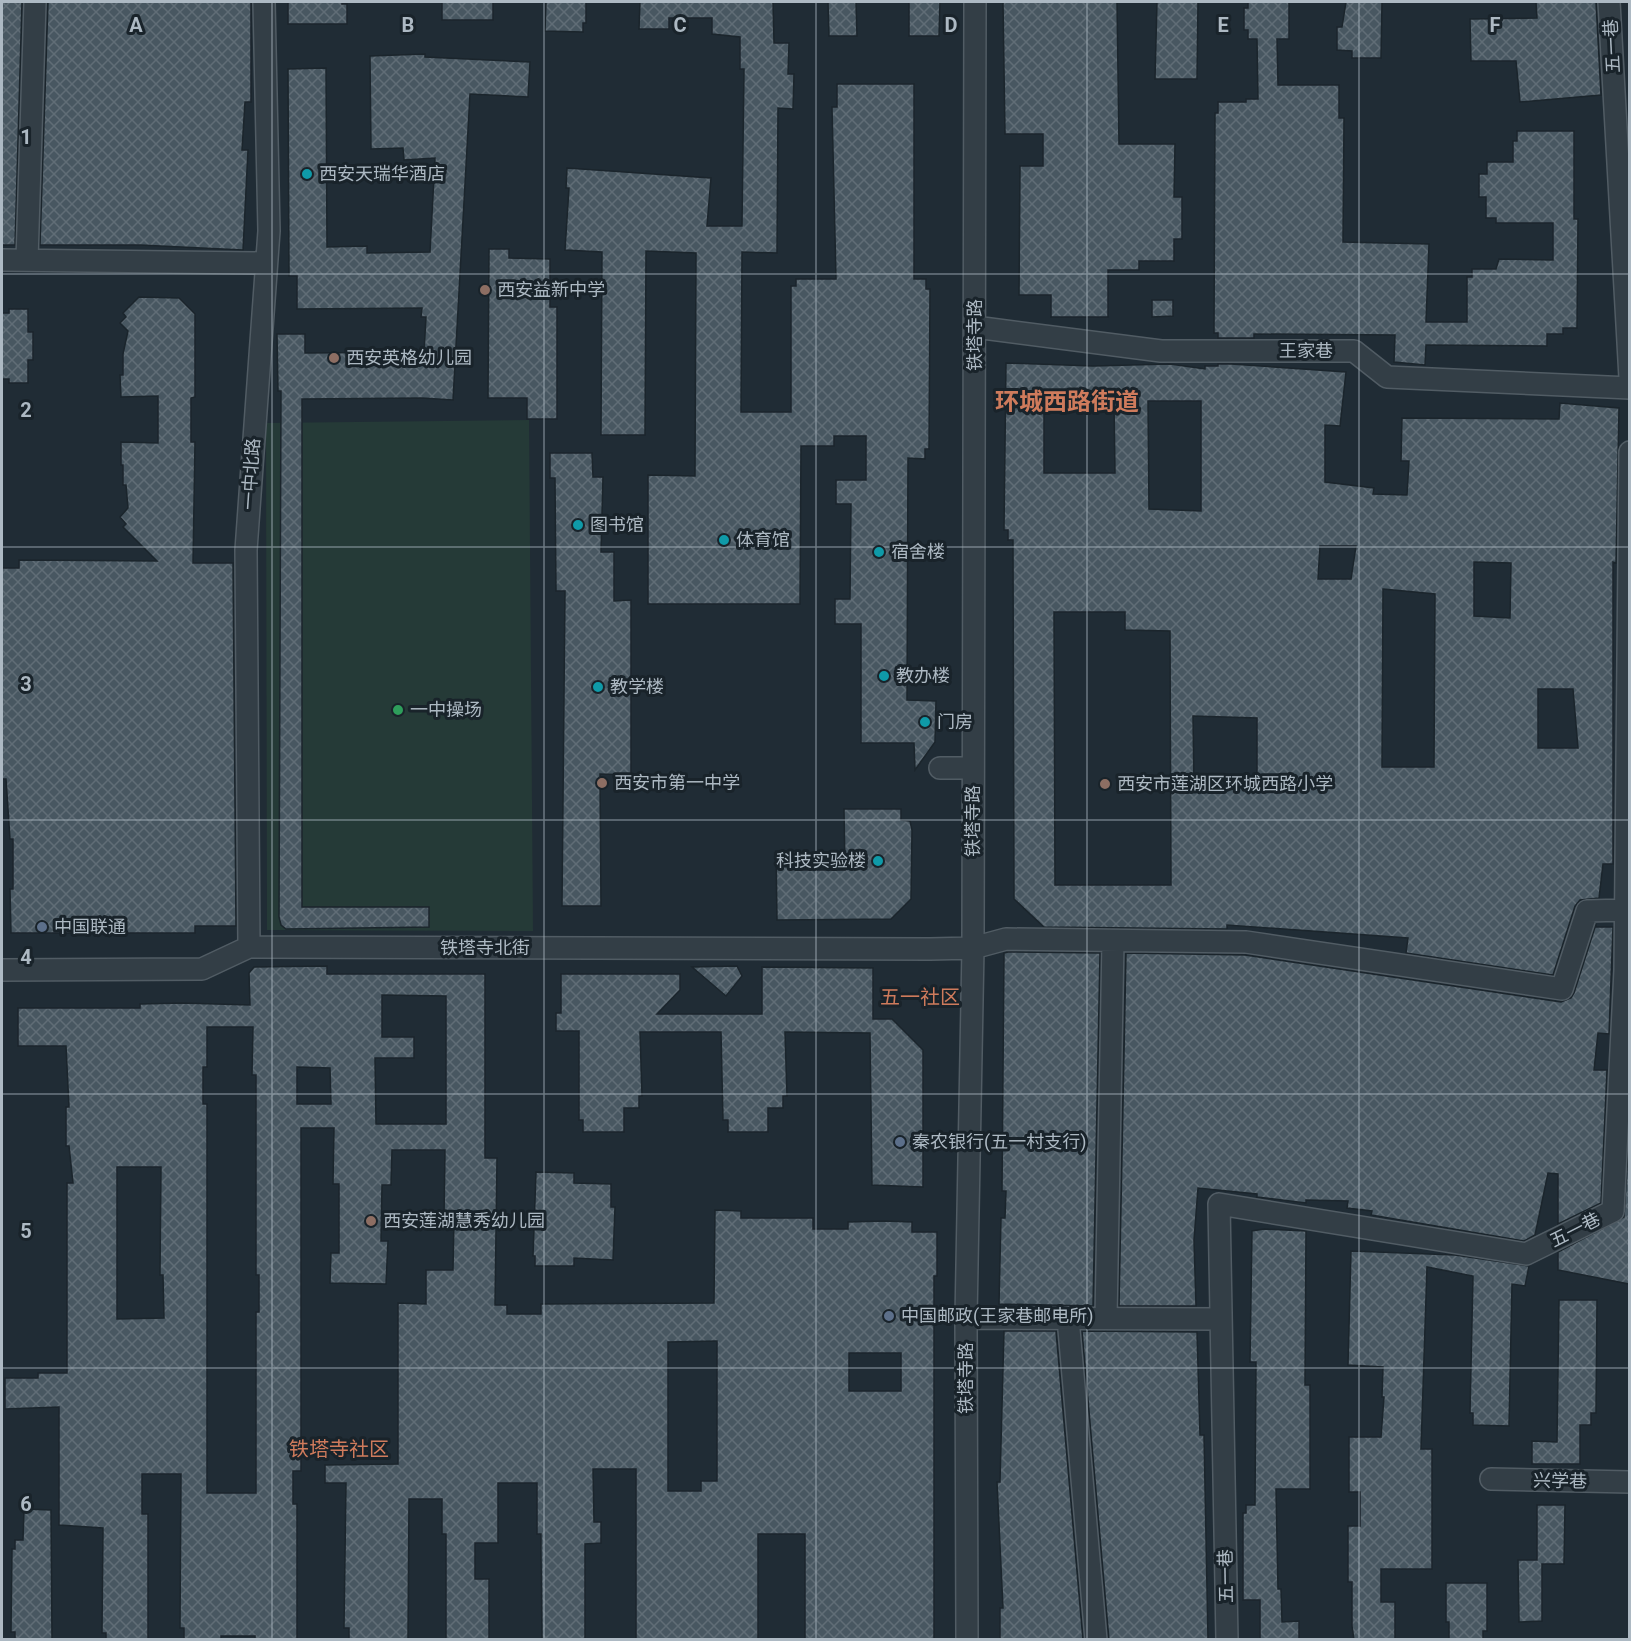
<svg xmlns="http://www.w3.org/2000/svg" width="1631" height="1641" font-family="Roboto,'Noto Sans SC',sans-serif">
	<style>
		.garden { fill: #253a37 }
		.building { fill: url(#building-cross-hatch); stroke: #1b252c; stroke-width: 1.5; fill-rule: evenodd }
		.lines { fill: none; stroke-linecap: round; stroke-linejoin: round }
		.minor-casing { stroke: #515c64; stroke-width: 24 }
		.minor { stroke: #333e46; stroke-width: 21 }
		.grid { fill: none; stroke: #adb9c3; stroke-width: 1.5; stroke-opacity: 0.55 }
		.culture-dot { fill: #0f9aa8; stroke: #19232a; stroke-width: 2 }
		.education-dot { fill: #8d6e63; stroke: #19232a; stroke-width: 2 }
		.leisure-dot { fill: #2e9e5b; stroke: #19232a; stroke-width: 2 }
		.service-dot { fill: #5c6f8a; stroke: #19232a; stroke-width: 2 }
		.labels { text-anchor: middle; stroke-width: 6; stroke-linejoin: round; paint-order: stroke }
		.street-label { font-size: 18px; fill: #adb9c3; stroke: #19232a }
		.poi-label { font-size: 18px; fill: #adb9c3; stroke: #19232a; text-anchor: start }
		.neighbourhood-label { font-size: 20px; fill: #cf7b5c; stroke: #19232a }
		.district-label { font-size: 24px; font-weight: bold; fill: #cf7b5c; stroke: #19232a }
		.grid-label { font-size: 20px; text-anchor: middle; font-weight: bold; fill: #adb9c3; stroke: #19232a; stroke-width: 6; stroke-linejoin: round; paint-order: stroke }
	</style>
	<defs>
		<pattern id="building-cross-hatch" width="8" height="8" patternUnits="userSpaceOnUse" patternTransform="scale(1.5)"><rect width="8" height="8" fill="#485761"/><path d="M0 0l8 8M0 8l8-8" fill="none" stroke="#606d76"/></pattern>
	</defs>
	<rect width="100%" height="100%" fill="#202c35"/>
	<!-- garden -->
	<path class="garden" d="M529,420l4,511 -266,-1 -1,-507z"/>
	<!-- building -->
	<path class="building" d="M2,2h20l-7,243h-13z
		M48,2h203v100h-6l-3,48h6l-5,100 -103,-5h-100z
		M288,2h54v2h5v20h-59z
		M442,2h51v18h-51z
		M546,2h40v21h-3v9l-38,-1z
		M640,2h133l1,41h15l-1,31h6l-1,35 -15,-1 -1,145 -35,-1 -1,160h50v-126h5v-7h40l-4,-172h5v-23h77v195h12v10h4l-1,160h-4v10l-17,-1 -1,242 29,1 -1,41 -20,28 -1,-27h-53v-119h-26v-25h15l1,-95h-15v-24h30v-44h-32v10h-33l-1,158h-152v-129l47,1 1,-223 -50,-2 -1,184h-44l1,-183 -37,-2 4,-62h-3l1,-20 144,10 -4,48h35l2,-157h-4v-32l-28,-3v-16h-43v11h-30z
		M828,2h28l1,34h-28z
		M909,2h31l-1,34h-30z
		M1003,2h114l2,142h56l-1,53h8v42h-8v22h-35v9h-31v47h-57v-22h-32l1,-129h23v-32h-38z
		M1157,2h41l-1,77h-42z
		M1248,2h41v37h-12l1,46h61v33h5l-1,124 86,2 -3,78h41v-45h5v-8h24l3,-10 54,1v-37h-57v-5h-10v-21h-7v-23h8v-12h26v-21h4v-10h57v88h4l-1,109h-14v6h-16v12l-121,-1 -1,20 -31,-3 1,-27 -141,-1v4h-36v-5h-4l1,-220h3v-11h28v-3h12l-1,-60h-9v-9h-4v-22h4z
		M1346,2h36l-1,56h-29v-7l-15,-1v-23h5z
		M1536,2h60l5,93 -81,7 -4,-41h-45l-1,-42 67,-1z
		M425,54v3l105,5 -2,35 -58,-3 -17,306 -31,-2 -120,1v508h127v20l-143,2 -5,-4 -2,-8 2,-526h-3l-1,-57h28v19l119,-1 2,-35h-5l1,-9 -125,1v-33h-8l-1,-207 38,-1 1,179 40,-1v7l63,-1 5,-94 -31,2 -1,-12 -32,1 -1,-93z
		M489,249h20v9l41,1v48h7v112h-30v-21h-39z
		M139,297l40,1 16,16v83l-4,1v44h4l-2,121h40l3,363h-41v7h-184l-1,-44h3v-50h-3l-4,-60h-4v-211h17v-8l138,1 -34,-34 3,-3 -6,-7 8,-9 -2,-23h-3v-20h-2v-23l37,1v-47l-37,1 -1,-22h3v-21l5,-23 -8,-8 6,-6 -3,-4z
		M1152,300h21v16l-21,1z
		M9,309h19v23h5v28h-5v23h-19v-4h-7v-66h7z
		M1006,363l87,3 77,-2 35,5v-3h13v-2h13l115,8 -6,54 -15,-1v57l49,6 -1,6 34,1 2,-34h-8l1,-43 157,1 1,-16 59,5 -3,155 -3,-1v302h-10l-4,34 -19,2 -5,6 -22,69 -147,-22 2,-15 -181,-13v4l-183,-2 -30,-28 -1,-359h-5v-10h-4zM1148,401h53v110l-52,-2zM1044,403h70l1,70h-71zM1320,546h36l-5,33h-33zM1474,562l37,1 -1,55 -36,-2zM1383,589l52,5 -1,173h-52zM1054,612h71v18l45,1 1,254h-116zM1538,689h35l5,59h-40zM1193,716l64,2v67l-63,2z
		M550,453h42l1,24h10l-2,75h13v49l17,-1v175l-31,-1 1,132h-39l3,-315h-9l-1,-113h-5z
		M844,809h57v11l9,1 2,9 -1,69 -20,20 -114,1 -1,-69h20v19h49z
		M1596,924v3h17l-4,107 -11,-1 -4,37h13l-6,133 -43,21v-50l-10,-1 -13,62 -11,6 -153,-26 1,-4 -25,-3 1,-7 -42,-1v3l-49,-6v-3l-59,-6 -4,52 2,66h-77l7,-353 119,2 316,47 10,-4 3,-5z
		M1008,952l92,1 -7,353 -94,-2 2,-86h4l1,-27h-4l2,-238z
		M327,966v8h158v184h12l-2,147h12v9h34v-10l173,-1 1,-93 26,1v7h72v11h35v-7l37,-1 27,1v10h25v44h-3v364h-129v-106h-47v106h-122v-171h-43l1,53h7v21l-16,1v96h-43l-1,-88v-18h-4v-51h-39v60h-23v36h14v61h-43v-106h-4v-35h-33l-1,141h-59v-12h-5l2,-145h-21v-18l73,-1v-161l28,1v-34h27l1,-52h-10l1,-68h-53l-1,35h-9l-1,56h7l-2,43 -56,-1 1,-30h8v-69h-6l1,-56h-33v343h-8v33h4v135l-42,1v-4h-34v4h-37v-12h-4l1,-154h-39v40h6v126h-42v-7h-4l1,-105 -44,-3v-118l-54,2v-31h33v-5h29v-190h6l-4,-37h-3v-39h3l-3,-61h-48v-38h122v-4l42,-1 68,2 -1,-32 5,-6zM382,995l64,1v128h-70l-1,-66h39v-21h-32zM207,1027h46l-1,48h4v200h3v37h-3v181h-49v-389h-4v-37h4zM297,1067l33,1 1,36h-34zM117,1167h44l-1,108h3l1,43 -47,1zM717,1341v140h-16v10h-33v-149zM849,1353h52v38h-52z
		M737,966l5,10 -16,20 -34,-29z
		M762,967l111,1v51h19l31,31v137l-51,-2 -2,-152 -85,-1 2,64h-4v12h-15v24h-40v-12h-5l-2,-88h-81l2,64h-3v12h-15v24h-41v-12h-4v-89h-23v-18h5v-39h119v16l-23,24h105z
		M1629,1136v148l-71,-14v-18l66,-35z
		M536,1172l38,1v10l37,1v23h4l-2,53 -39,-2v8h-39v-10h-2z
		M1264,1229l42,2 -1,154h5v104h-34l2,100h3l1,33 17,-1v19h-39v-40h-17v-87h3v-8h9l1,-143h-6l2,-131z
		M1351,1251l104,4 74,11 -4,20 -13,-2 -3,142 -36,-1v-12h-3l3,-137 -46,-9 -6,182h11v120h-51v33h14v38h-41l-2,-14v-44h-4v-56h12v-34h-11v-55h32l3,-40h-2l1,-30 -35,-2z
		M1559,1300h38l-1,113h-5v12h-11v39h-48v-23l25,1z
		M1004,1331h52l27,309h-83v-32h3l-6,-126h3z
		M1082,1331l115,1 3,103h4l4,205h-99z
		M1537,1505h28l-1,59h-22v57l-23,1 -1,-62h19z
		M24,1509l27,1 1,130h-37v-8h-4l1,-83h3v-9h8z
		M1446,1583h41v48h-4v9h-34v-18h-3z"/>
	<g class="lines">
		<!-- minor casing -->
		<g class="minor-casing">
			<path id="minor" d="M1609,2l21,376
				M2,260l264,3
				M27,260l8,-258
				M975,327l186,24h193l33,26 243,11
				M940,768h33
				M249,947l-3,-397 23,-319 -5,-229
				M2,970l200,-1 47,-22 681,2 43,-1 33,-9 240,3 316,47 25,-78 38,-1
				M966,1318l255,1
				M1068,1318l28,322
				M1106,1318l7,-377
				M1491,1479l139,3
				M967,1640l-1,-322 7,-370 2,-946
				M1227,1640l-8,-436 307,50 87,-43 12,-241 5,-518"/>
		</g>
		<!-- minor -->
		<use href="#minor" class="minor"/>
	</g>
	<!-- grid -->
	<path class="grid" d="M272,2v1638M544,2v1638M816,2v1638M1087,2v1638M1359,2v1638M2,274h1628M2,547h1628M2,820h1628M2,1094h1628M2,1368h1628"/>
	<!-- markers -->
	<g class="culture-dot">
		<circle cx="307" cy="174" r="6"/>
		<circle cx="578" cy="525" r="6"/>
		<circle cx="724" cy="540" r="6"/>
		<circle cx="879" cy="552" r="6"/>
		<circle cx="884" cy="676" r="6"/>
		<circle cx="598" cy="687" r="6"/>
		<circle cx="925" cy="722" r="6"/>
		<circle cx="878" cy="861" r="6"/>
	</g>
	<g class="education-dot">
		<circle cx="485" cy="290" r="6"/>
		<circle cx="334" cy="358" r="6"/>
		<circle cx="602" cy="783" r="6"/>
		<circle cx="1105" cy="784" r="6"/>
		<circle cx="371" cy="1221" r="6"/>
	</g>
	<circle class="leisure-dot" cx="398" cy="710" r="6"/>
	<g class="service-dot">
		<circle cx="42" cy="927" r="6"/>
		<circle cx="900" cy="1142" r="6"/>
		<circle cx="889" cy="1316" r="6"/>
	</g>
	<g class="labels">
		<!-- street labels -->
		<g class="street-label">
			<text transform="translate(1612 46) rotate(-93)" y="6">五一巷</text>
			<text transform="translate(975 335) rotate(-90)" y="6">铁塔寺路</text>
			<text x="1306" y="357">王家巷</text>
			<text transform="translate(251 474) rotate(-86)" y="6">一中北路</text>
			<text transform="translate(973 821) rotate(-90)" y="6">铁塔寺路</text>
			<text x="485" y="954">铁塔寺北街</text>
			<text transform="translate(1575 1230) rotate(-27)" y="6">五一巷</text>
			<text transform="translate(966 1378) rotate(-90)" y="6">铁塔寺路</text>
			<text transform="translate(1560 1481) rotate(1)" y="6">兴学巷</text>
			<text transform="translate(1226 1576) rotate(-91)" y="6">五一巷</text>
		</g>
		<!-- poi labels -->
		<g class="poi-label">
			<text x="319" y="180">西安天瑞华酒店</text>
			<text x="497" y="296">西安益新中学</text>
			<text x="346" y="364">西安英格幼儿园</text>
			<text x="590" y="531">图书馆</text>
			<text x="736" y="546">体育馆</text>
			<text x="891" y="558">宿舍楼</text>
			<text x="896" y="682">教办楼</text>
			<text x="610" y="693">教学楼</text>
			<text x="410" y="716">一中操场</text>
			<text x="937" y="728">门房</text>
			<text x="614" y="789">西安市第一中学</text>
			<text x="1117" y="790">西安市莲湖区环城西路小学</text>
			<text x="866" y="867" text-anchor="end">科技实验楼</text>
			<text x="54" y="933">中国联通</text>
			<text x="912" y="1148">秦农银行(五一村支行)</text>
			<text x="383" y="1227">西安莲湖慧秀幼儿园</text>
			<text x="901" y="1322">中国邮政(王家巷邮电所)</text>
		</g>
		<!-- neighbourhood labels -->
		<g class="neighbourhood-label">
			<text x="920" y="1004">五一社区</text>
			<text x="339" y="1456">铁塔寺社区</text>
		</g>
		<!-- district labels -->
		<g class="district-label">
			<text x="1067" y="410">环城西路街道</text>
		</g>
	</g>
	<g class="grid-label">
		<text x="136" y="32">A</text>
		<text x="408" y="32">B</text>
		<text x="680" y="32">C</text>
		<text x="951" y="32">D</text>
		<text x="1223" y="32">E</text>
		<text x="1495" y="32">F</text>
		<text x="26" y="144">1</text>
		<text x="26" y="417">2</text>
		<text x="26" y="691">3</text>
		<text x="26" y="964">4</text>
		<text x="26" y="1238">5</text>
		<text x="26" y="1511">6</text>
	</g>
	<!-- border -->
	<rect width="1631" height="1641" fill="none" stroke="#adb9c3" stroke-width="6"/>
</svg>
